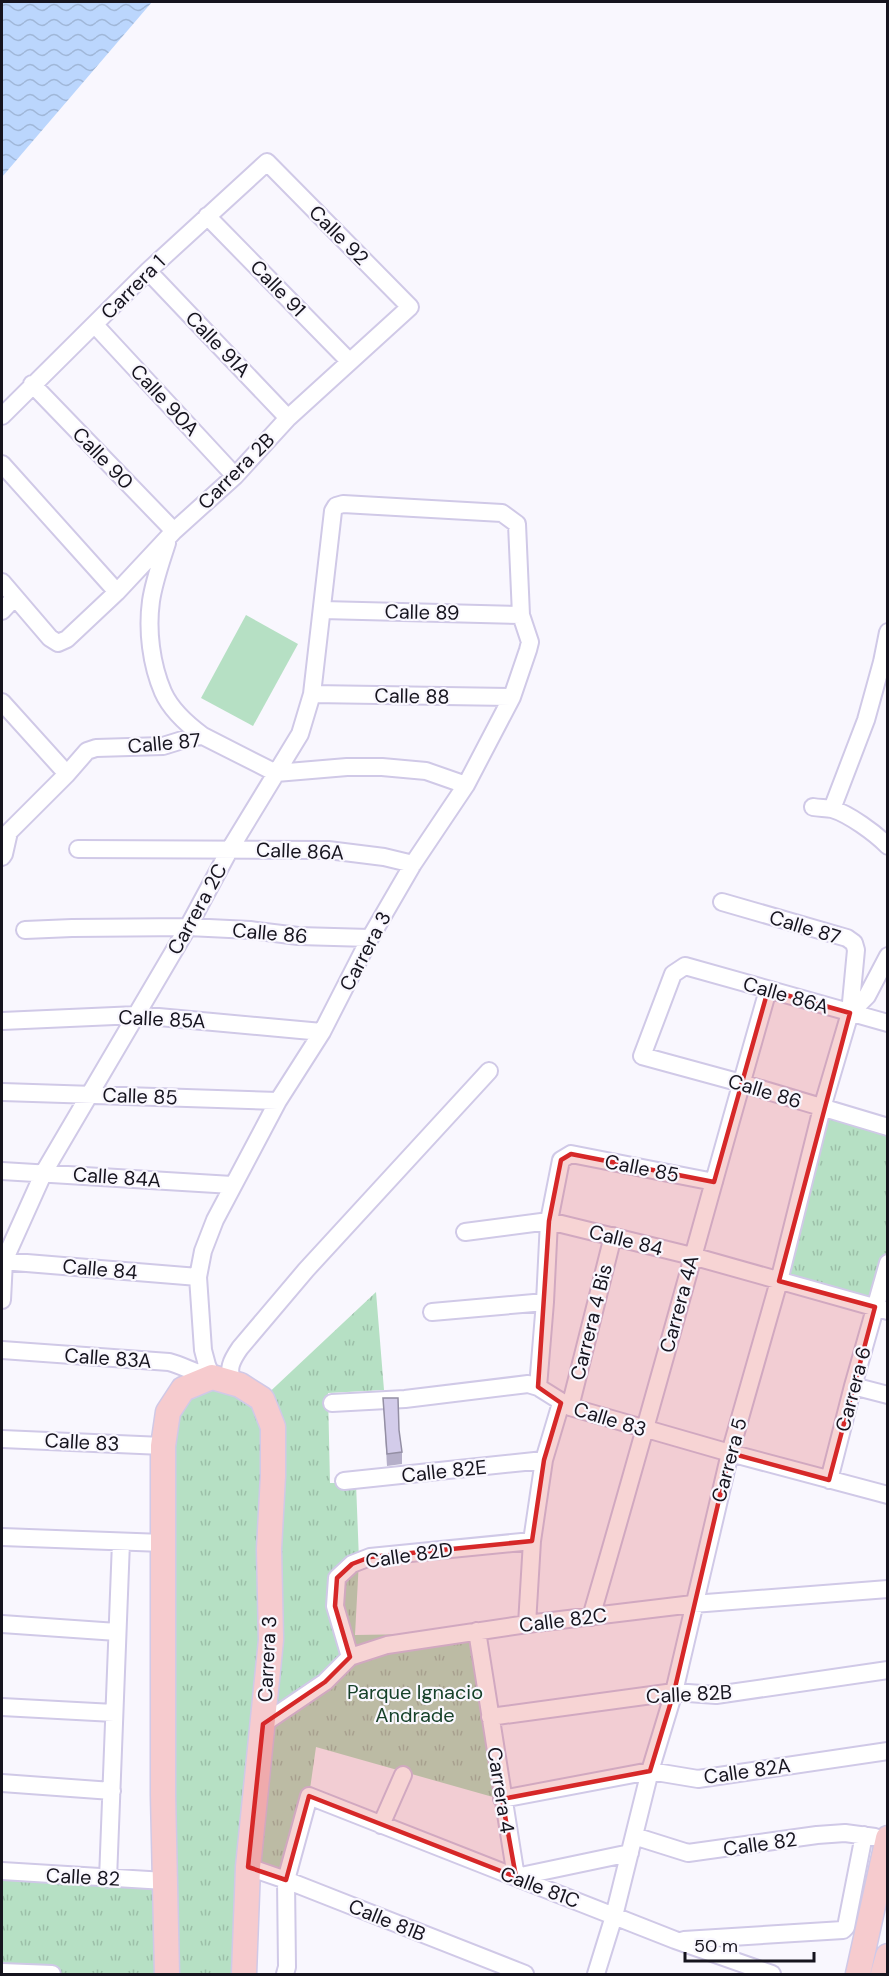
<svg xmlns="http://www.w3.org/2000/svg" width="889" height="1976" font-family="'DM Sans',sans-serif">
	<style>
		.grass { fill: url(#grass-tufts) }
		.pitch { fill: #b6e0c4 }
		.water { fill: url(#water-waves) }
		.lines { fill: none; stroke-linecap: round; stroke-linejoin: round }
		.minor-casing { stroke: #d0c9e7; stroke-width: 20 }
		.secondary-casing { stroke: #d0c9e7; stroke-width: 27 }
		.minor { stroke: #fff; stroke-width: 16 }
		.secondary { stroke: #f6cbce; stroke-width: 24 }
		.wall { fill: #b5afc9 }
		.building { fill: #d3ccea; stroke: #948fa4; stroke-width: 1.5 }
		.marked { fill: #d62828; fill-opacity: 0.2; stroke: #d62828; stroke-width: 4.5; stroke-linejoin: round }
		.labels { text-anchor: middle; stroke-width: 4.5; stroke-linejoin: round; paint-order: stroke }
		.street-label { font-size: 20px; fill: #16141e; stroke: #f9f7fe }
		.park-label { font-size: 20px; fill: #164129; stroke: #f9f7fe }
	</style>
	<defs>
		<pattern id="grass-tufts" width="24" height="20" patternUnits="userSpaceOnUse" patternTransform="scale(1.5)"><rect width="24" height="20" fill="#b6e0c4"/><path d="M3 7l-1-3M5 7V3M7 7l1-3M15 17l-1-3M17 17v-4M19 17l1-3" fill="none" stroke="#9cbfa8"/></pattern>
		<pattern id="water-waves" width="16" height="10" patternUnits="userSpaceOnUse" patternTransform="scale(1.5)"><rect width="16" height="10" fill="#bbd6fd"/><path d="M0 5q4-4 8 0t8 0" fill="none" stroke="#a0b7d8"/></pattern>
	</defs>
	<rect width="100%" height="100%" fill="#f9f7fe"/>
	<!-- grass -->
	<path class="grass" d="M824,1111l63,19v125l-13,49 -91,-24z
		M376,1292l8,98 -56,3 2,90h26l3,77 -4,75 121,-2 24,166 -184,-52 -7,49 -23,84 -37,-13 -7,107h-190l-50,-2v-101l163,9 5,-466 42,-35 49,21z"/>
	<!-- pitch -->
	<path class="pitch" d="M246,615l52,29 -45,82 -52,-28z"/>
	<!-- water -->
	<path class="water" d="M2,2h150l-150,175z"/>
	<g class="lines">
		<!-- minor casing -->
		<g class="minor-casing">
			<path id="minor" d="M207,216l142,145
				M148,271l140,147
				M95,325l140,151
				M32,384l142,147
				M2,416l146,-145 119,-109 143,145 -122,111 -53,58 -61,55 -57,61 -50,47 -9,4 -8,-5 -48,-56
				M2,464l115,128
				M167,543c-6,19 -13,38 -16,58 -4,29 0,63 12,91 8,18 25,33 40,44
				M323,610l198,5
				M2,611l13,-14
				M312,694l200,3
				M2,702l65,72 20,-23 9,-3 67,-2 29,-9 11,-1 73,37 71,-6h35l44,4 40,14
				M813,807c6,1 13,1 19,2 17,5 43,24 56,37
				M832,809l34,-89 16,-58 6,-30
				M78,849l250,1 56,7 29,7
				M2,857l2,-3 5,-22 58,-58
				M722,902l125,36 7,5 2,7 -6,63
				M25,930l47,-2 116,-1 62,3 48,6 72,2
				M2,1021l135,-6 185,17
				M888,1023l-203,-57 -12,8 -31,82 99,27 147,44
				M2,1092l276,9
				M2,1171l230,14
				M465,1232l84,-11 143,35 196,55
				M2,1261l196,16
				M2,1300l2,-39 40,-89 144,-245 42,-78 70,-115 12,-40 21,-183 3,-5 7,-2 159,9 15,11 4,91 9,27 -2,8 -16,47 -46,88 -53,79 -43,74 -48,94 -44,69 -63,119 -12,31 -5,26 5,73 4,15 5,12
				M432,1312l113,-10
				M2,1350l167,12c15,4 28,12 43,15
				M233,1383c-6,-14 -2,-22 7,-35l66,-78 183,-199
				M853,1386l35,9
				M538,1387l7,-85 4,-81 12,-61 10,-6 143,28
				M332,1403l73,-4 123,-15 10,3 32,20 160,46 158,42
				M570,1407l43,-171
				M2,1439l161,7
				M829,1480l24,-94 35,-123
				M344,1481l200,-21
				M2,1537l161,6
				M591,1617c61,-208 117,-418 177,-627
				M2,1624l115,8
				M527,1624l5,-83 12,-81 17,-57
				M477,1631l39,246 114,-24
				M350,1657l-15,-51 2,-28 15,-14 18,-7 162,-16
				M2,1707l112,6
				M490,1717l184,-25 42,3 172,-25
				M263,1724l62,-42 25,-25 37,-12 140,-21 166,-20 195,-15
				M2,1783l110,8
				M502,1799l148,-28 48,8 190,-28
				M381,1825l22,-50
				M634,1836l54,17 129,-18 28,-2 30,4
				M248,1867l38,13 239,94
				M2,1871l163,10
				M108,1879l13,-337
				M684,1940l159,-10 3,-3 18,-92
				M2,1972l50,2
				M285,1974l2,-7 -1,-87 23,-84 366,144 97,34
				M596,1974l18,-58 36,-145 24,-79 56,-239 49,-172 43,-173 28,-95 17,-17 21,-40"/>
		</g>
		<!-- secondary casing -->
		<g class="secondary-casing">
			<path id="secondary" d="M167,1974l-4,-179v-349l5,-34 15,-23 29,-12 28,8 22,14 11,28v49l-4,73 2,91 -23,227 -4,107
				M858,1974l30,-136
				M883,1974l5,-18"/>
		</g>
		<!-- minor -->
		<use href="#minor" class="minor"/>
		<!-- secondary -->
		<use href="#secondary" class="secondary"/>
	</g>
	<!-- wall -->
	<path class="wall" d="M383,1398l16,32 3,22v12l-15,2z"/>
	<!-- building -->
	<path class="building" d="M383,1398h15l1,32 3,22 -15,2z"/>
	<!-- marked area -->
	<path class="marked" d="M768,990l82,23 -71,268 96,26 -46,173 -99,-27 -56,239 -24,79 -148,28 14,78 -207,-81 -23,84 -38,-13 15,-143 62,-42 25,-25 -15,-51 2,-28 15,-14 18,-7 162,-16 12,-81 17,-57 -23,-16 11,-166 12,-61 10,-6 143,28z"/>
	<g class="labels">
		<!-- street labels -->
		<g class="street-label">
			<text transform="translate(339 235) rotate(45)" y="7">Calle 92</text>
			<text transform="translate(133 287) rotate(-45)" y="7">Carrera 1</text>
			<text transform="translate(278 288) rotate(46)" y="7">Calle 91</text>
			<text transform="translate(218 344) rotate(46)" y="7">Calle 91A</text>
			<text transform="translate(165 400) rotate(47)" y="7">Calle 90A</text>
			<text transform="translate(103 458) rotate(46)" y="7">Calle 90</text>
			<text transform="translate(236 471) rotate(-45)" y="7">Carrera 2B</text>
			<text transform="translate(422 612) rotate(1)" y="7">Calle 89</text>
			<text transform="translate(412 696) rotate(1)" y="7">Calle 88</text>
			<text transform="translate(164 743) rotate(-5)" y="7">Calle 87</text>
			<text transform="translate(300 851) rotate(2)" y="7">Calle 86A</text>
			<text transform="translate(197 909) rotate(-61)" y="7">Carrera 2C</text>
			<text transform="translate(805 927) rotate(17)" y="7">Calle 87</text>
			<text transform="translate(270 933) rotate(5)" y="7">Calle 86</text>
			<text transform="translate(365 951) rotate(-62)" y="7">Carrera 3</text>
			<text transform="translate(786 995) rotate(16)" y="7">Calle 86A</text>
			<text transform="translate(162 1019) rotate(3)" y="7">Calle 85A</text>
			<text transform="translate(765 1091) rotate(17)" y="7">Calle 86</text>
			<text transform="translate(140 1096) rotate(2)" y="7">Calle 85</text>
			<text transform="translate(642 1168) rotate(11)" y="7">Calle 85</text>
			<text transform="translate(117 1177) rotate(4)" y="7">Calle 84A</text>
			<text transform="translate(626 1240) rotate(14)" y="7">Calle 84</text>
			<text transform="translate(100 1269) rotate(5)" y="7">Calle 84</text>
			<text transform="translate(679 1304) rotate(-75)" y="7">Carrera 4A</text>
			<text transform="translate(591 1322) rotate(-76)" y="7">Carrera 4 Bis</text>
			<text transform="translate(108 1358) rotate(4)" y="7">Calle 83A</text>
			<text transform="translate(853 1389) rotate(-75)" y="7">Carrera 6</text>
			<text transform="translate(610 1419) rotate(17)" y="7">Calle 83</text>
			<text transform="translate(82 1442) rotate(3)" y="7">Calle 83</text>
			<text transform="translate(729 1460) rotate(-75)" y="7">Carrera 5</text>
			<text transform="translate(444 1471) rotate(-6)" y="7">Calle 82E</text>
			<text transform="translate(409 1555) rotate(-8)" y="7">Calle 82D</text>
			<text transform="translate(563 1620) rotate(-7)" y="7">Calle 82C</text>
			<text transform="translate(267 1659) rotate(-87)" y="7">Carrera 3</text>
			<text transform="translate(689 1694) rotate(-3)" y="7">Calle 82B</text>
			<text transform="translate(747 1771) rotate(-8)" y="7">Calle 82A</text>
			<text transform="translate(501 1790) rotate(81)" y="7">Carrera 4</text>
			<text transform="translate(760 1844) rotate(-8)" y="7">Calle 82</text>
			<text transform="translate(83 1877) rotate(3)" y="7">Calle 82</text>
			<text transform="translate(540 1887) rotate(21)" y="7">Calle 81C</text>
			<text transform="translate(387 1920) rotate(22)" y="7">Calle 81B</text>
		</g>
		<!-- park labels -->
		<g class="park-label">
			<text x="415" y="1699">Parque Ignacio<tspan x="415" dy="23">Andrade</tspan></text>
		</g>
	</g>
	<!-- border -->
	<rect width="889" height="1976" fill="none" stroke="#16141e" stroke-width="6"/>
	<!-- scale -->
	<path d="M685 1952v9h129v-9" fill="none" stroke="#16141e" stroke-width="3"/>
	<text x="694" y="1952" font-size="18" fill="#16141e" stroke="#f9f7fe" stroke-width="4.5" paint-order="stroke">50 m</text>
</svg>
